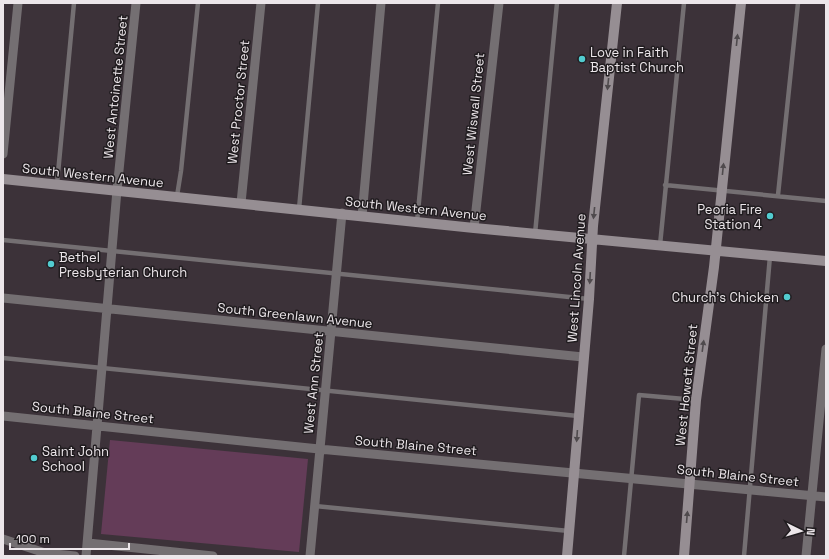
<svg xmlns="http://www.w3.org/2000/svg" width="829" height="559" font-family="'Space Grotesk',sans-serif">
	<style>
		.green { fill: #643c58 }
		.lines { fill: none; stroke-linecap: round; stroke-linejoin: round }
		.service { stroke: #746f72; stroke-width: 4.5 }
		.minor { stroke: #746f72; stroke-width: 9 }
		.secondary { stroke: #968e93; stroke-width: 10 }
		.oneway { fill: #4f4a4d }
		.poi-dot { fill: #52ccd0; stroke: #201c1f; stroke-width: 1.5 }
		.labels { text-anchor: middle; stroke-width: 3; stroke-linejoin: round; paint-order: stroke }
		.poi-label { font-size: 13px; fill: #ece6ea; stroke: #201c1f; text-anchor: start }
		.street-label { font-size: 13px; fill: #ece6ea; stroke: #201c1f }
	</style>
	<rect width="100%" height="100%" fill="#3c3239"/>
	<!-- green -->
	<path class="green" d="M110,440l198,19 -9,93 -198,-18z"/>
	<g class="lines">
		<!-- service -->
		<path class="service" d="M57,184l17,-181
			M665,185l161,16
			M778,195l20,-192
			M177,196l4,-25 17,-168
			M299,209l19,-206
			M417,222l21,-219
			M535,234l22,-231
			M3,240l586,59
			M660,245l24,-242
			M3,358l575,58
			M315,506l254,25
			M624,556l15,-161 57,5
			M744,556l26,-300"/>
		<!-- minor -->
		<path class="minor" d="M3,154l15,-151
			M241,203l20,-200
			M362,216l19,-213
			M474,228l25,-225
			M3,298l580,59
			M3,416l316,33 507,48
			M3,539l42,14 30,3
			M88,543l125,13
			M86,556l31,-366 19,-187
			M310,556l32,-343
			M806,556l20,-207"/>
		<!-- secondary -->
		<path class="secondary" d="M3,179l471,49 352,33
			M567,556l22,-257 4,-73 24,-223
			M684,556l12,-156 18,-133 27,-264"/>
	</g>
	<!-- one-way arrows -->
	<defs><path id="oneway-solid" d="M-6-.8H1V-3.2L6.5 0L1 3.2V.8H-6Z"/></defs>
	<g class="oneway">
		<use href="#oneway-solid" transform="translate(737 40) rotate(-84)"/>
		<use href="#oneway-solid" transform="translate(608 84) rotate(96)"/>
		<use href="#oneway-solid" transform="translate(723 169) rotate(-84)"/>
		<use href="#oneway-solid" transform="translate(594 213) rotate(96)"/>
		<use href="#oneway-solid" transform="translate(590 278) rotate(93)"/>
		<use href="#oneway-solid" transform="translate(703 346) rotate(-82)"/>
		<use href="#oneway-solid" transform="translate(577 436) rotate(94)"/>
		<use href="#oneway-solid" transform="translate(687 517) rotate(-85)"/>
	</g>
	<!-- markers -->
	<g class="poi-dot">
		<circle cx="582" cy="59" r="4"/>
		<circle cx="770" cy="216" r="4"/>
		<circle cx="51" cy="264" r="4"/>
		<circle cx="787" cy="297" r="4"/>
		<circle cx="34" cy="458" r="4"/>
	</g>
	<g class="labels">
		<!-- poi labels -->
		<g class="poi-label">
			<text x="590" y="57">Love in Faith<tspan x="590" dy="15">Baptist Church</tspan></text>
			<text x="762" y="214" text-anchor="end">Peoria Fire<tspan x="762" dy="15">Station 4</tspan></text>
			<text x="59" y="262">Bethel<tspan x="59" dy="15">Presbyterian Church</tspan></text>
			<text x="779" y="302" text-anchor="end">Church's Chicken</text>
			<text x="42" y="456">Saint John<tspan x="42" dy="15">School</tspan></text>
		</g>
		<!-- street labels -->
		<g class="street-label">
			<text transform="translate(115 87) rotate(-84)" y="5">West Antoinette Street</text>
			<text transform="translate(238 102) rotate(-84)" y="5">West Proctor Street</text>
			<text transform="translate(473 114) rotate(-84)" y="5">West Wiswall Street</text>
			<text transform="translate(93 175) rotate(6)" y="5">South Western Avenue</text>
			<text transform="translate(416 208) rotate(6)" y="5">South Western Avenue</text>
			<text transform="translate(576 278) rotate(-86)" y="5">West Lincoln Avenue</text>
			<text transform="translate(295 315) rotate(6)" y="5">South Greenlawn Avenue</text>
			<text transform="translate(313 383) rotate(-84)" y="5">West Ann Street</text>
			<text transform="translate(686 385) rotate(-84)" y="5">West Howett Street</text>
			<text transform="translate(93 412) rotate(6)" y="5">South Blaine Street</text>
			<text transform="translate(416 445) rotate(5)" y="5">South Blaine Street</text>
			<text transform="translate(738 475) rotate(6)" y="5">South Blaine Street</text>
		</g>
	</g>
	<!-- border -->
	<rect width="829" height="559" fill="none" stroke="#ece6ea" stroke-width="8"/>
	<!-- north arrow -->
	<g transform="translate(801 531) rotate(95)" stroke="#201c1f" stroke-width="3" paint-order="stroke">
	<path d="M0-3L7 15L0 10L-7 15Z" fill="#ece6ea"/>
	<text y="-6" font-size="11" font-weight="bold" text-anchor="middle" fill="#ece6ea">N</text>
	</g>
	<!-- scale -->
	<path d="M10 543v6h119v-6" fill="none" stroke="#ece6ea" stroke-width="2"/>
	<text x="16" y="543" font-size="12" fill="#ece6ea" stroke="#201c1f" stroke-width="3" paint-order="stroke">100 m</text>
</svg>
